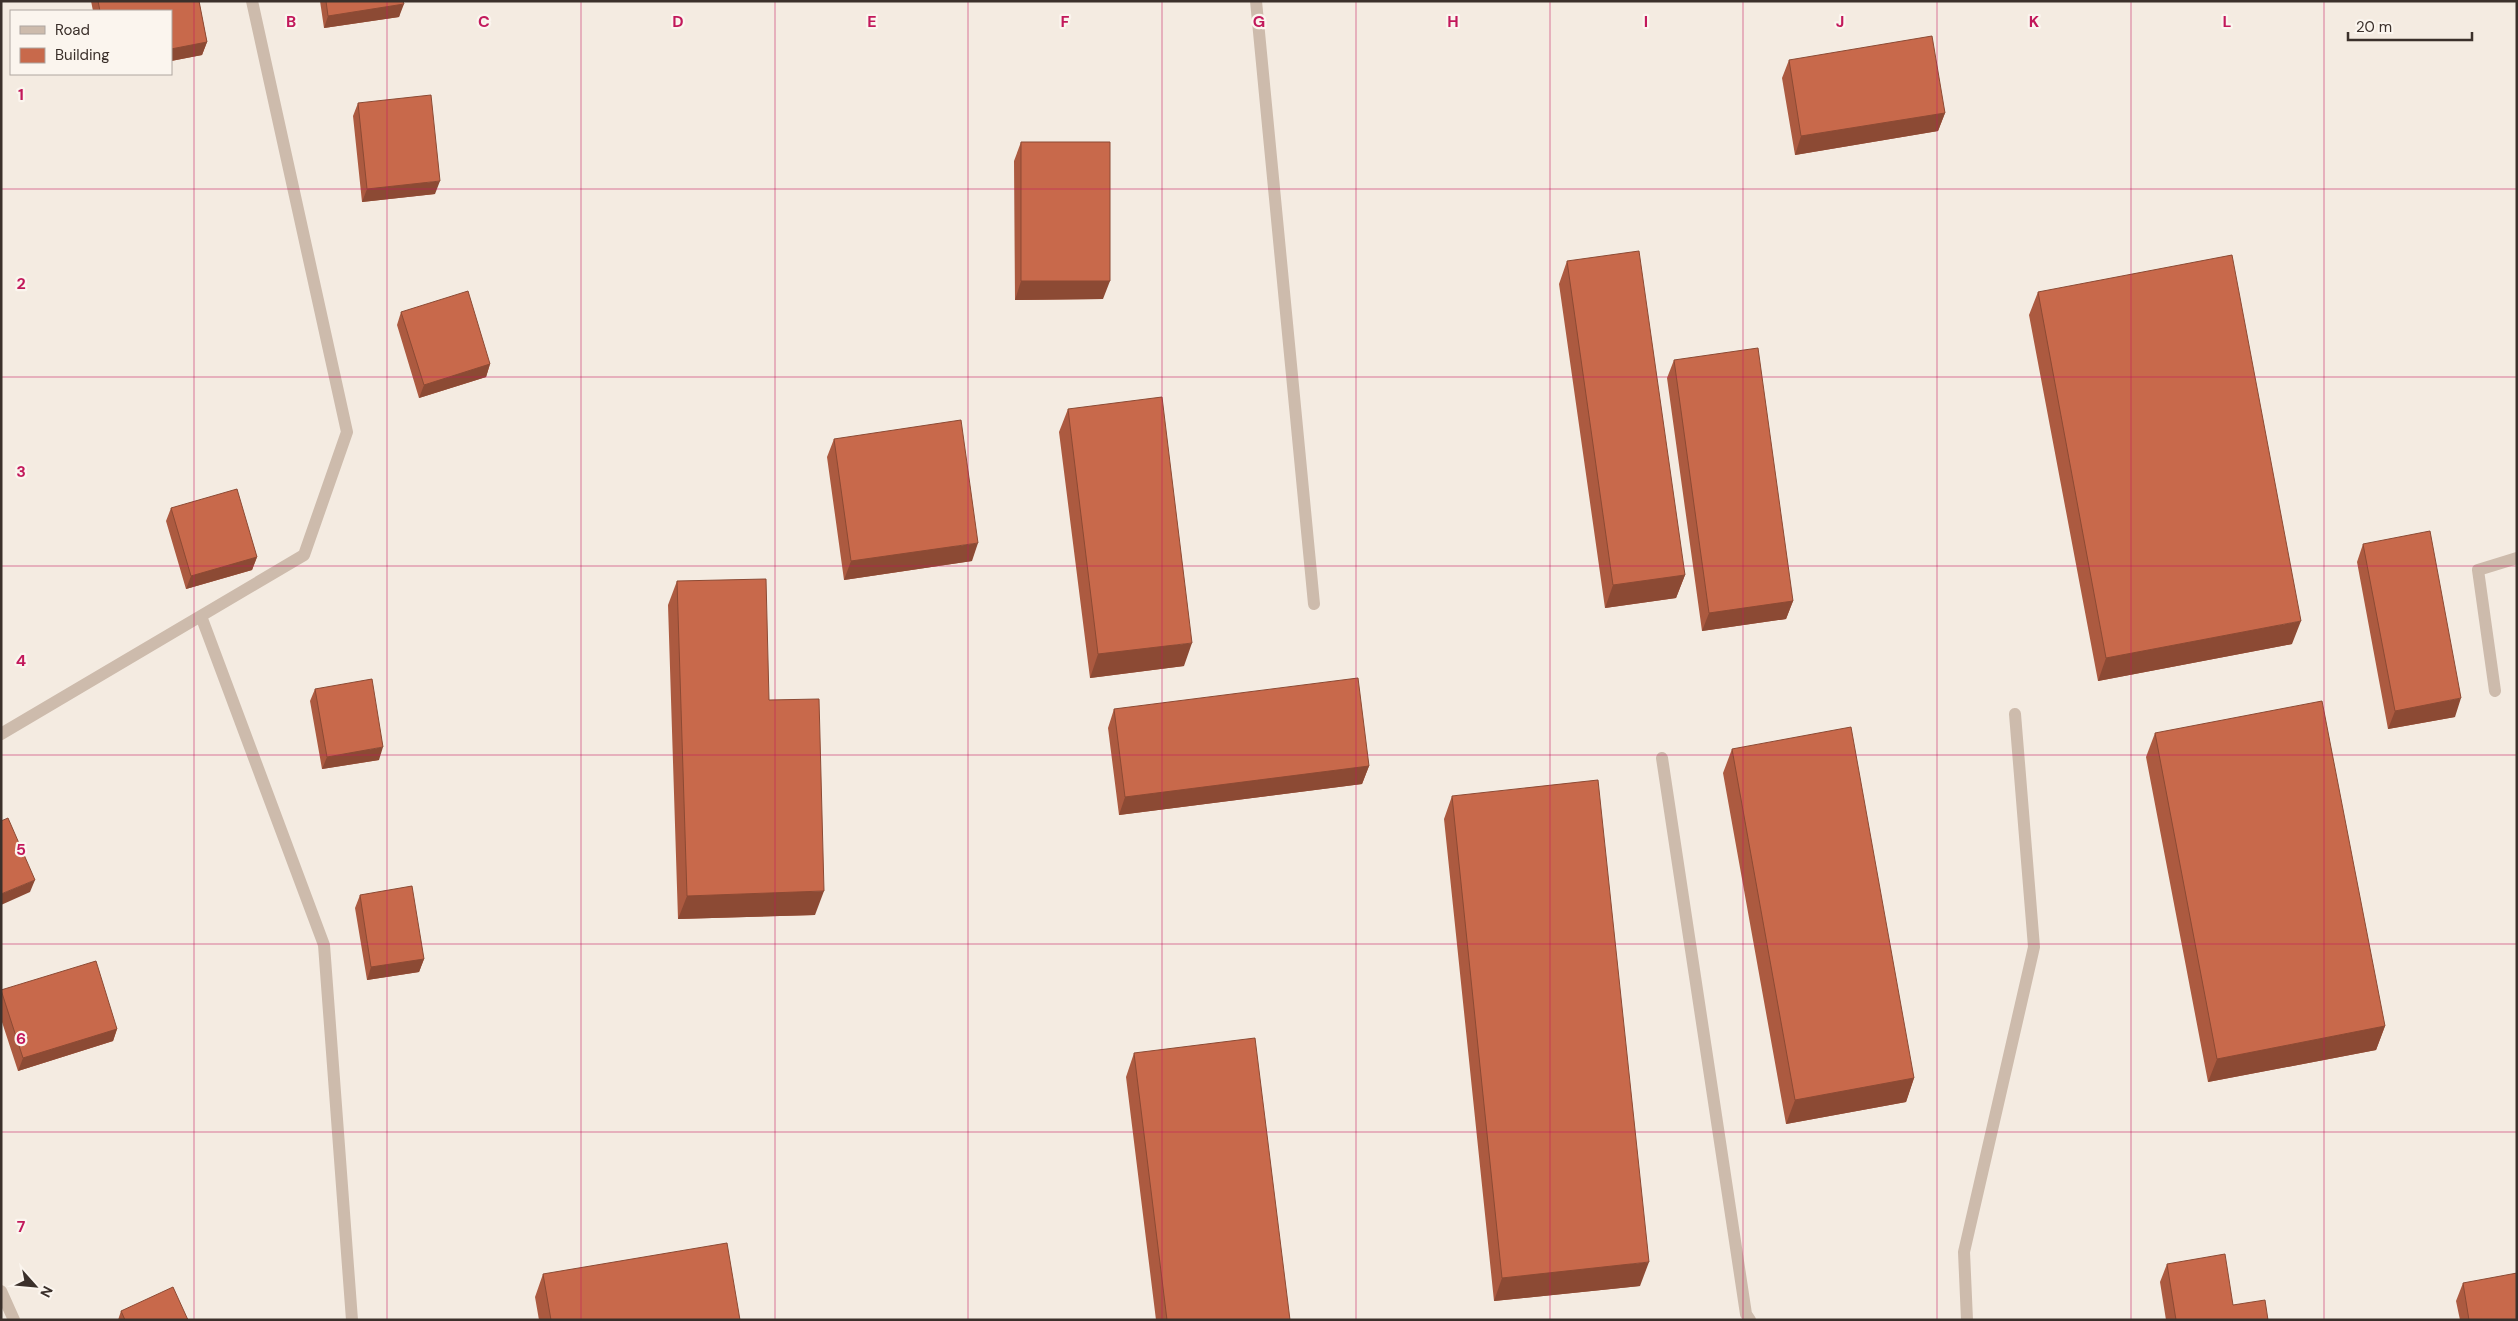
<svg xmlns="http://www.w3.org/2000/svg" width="2518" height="1321" font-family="'DM Sans',sans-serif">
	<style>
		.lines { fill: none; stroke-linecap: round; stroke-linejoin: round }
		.service { stroke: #cdbbac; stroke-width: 12 }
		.minor { stroke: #cdbbac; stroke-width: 12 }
		.wall { fill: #ac5a40 }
		.shaded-wall { fill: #8c4a34 }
		.building { fill: #c8694b; stroke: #8c4a34 }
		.grid { fill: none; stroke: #c2185b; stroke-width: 1; stroke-opacity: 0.55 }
		.grid-label { font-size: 16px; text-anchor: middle; font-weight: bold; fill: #c2185b; stroke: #fbf5ee; stroke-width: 4.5; stroke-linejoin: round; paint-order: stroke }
	</style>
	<rect width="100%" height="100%" fill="#f4ebe1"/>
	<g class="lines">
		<!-- service -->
		<path class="service" d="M1256,1l58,603
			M2495,691l-17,-121 39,-12
			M1662,758l84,556 4,6
			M1,1291l13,29
			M1967,1320l-3,-68 70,-305 -19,-233"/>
		<!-- minor -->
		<path class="minor" d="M201,616l123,329 28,375
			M1,734l303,-179 43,-123 -95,-431"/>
	</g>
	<!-- wall -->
	<path class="wall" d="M91,1h108l8,41 -5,13 -31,6v-50h-78z
		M320,1h83l-4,16 -75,11z
		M1789,60l156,53 -7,18 -143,24 -13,-77z
		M358,103l77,91 -73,8 -9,-86z
		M1021,142l82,157 -88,1 -1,-139z
		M1567,261l118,314 -9,23 -71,10 -46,-324z
		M2038,292l254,352 -194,37 -69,-366z
		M401,312l89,52 -4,13 -67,21 -22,-73z
		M1674,360l119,241 -7,18 -84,12 -35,-253z
		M1068,409l116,257 -94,12 -31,-246z
		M834,439l138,122 -128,19 -17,-123z
		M171,508l86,49 -5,13 -66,19 -20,-68z
		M2363,544l92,173 -67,12 -31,-167z
		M677,581l92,119 46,215 -137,4 -10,-314z
		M315,689l64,71 -57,9 -12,-68z
		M1114,709l255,57 -7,18 -243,31 -11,-87z
		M2155,733l230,293 -9,24 -168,32 -62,-325z
		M1732,749l182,329 -8,24 -120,22 -63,-351z
		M1452,796l188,490 -146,15 -50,-482z
		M360,895l64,64 -5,13 -52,8 -12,-72z
		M1,990l116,39 -4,12 -95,30 -17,-52z
		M1134,1053l156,267h-134l-30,-243z
		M2167,1264l66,41 35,15h-102l-6,-38z
		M543,1274l197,46h-201l-4,-23z
		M2463,1283l54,37h-57l-4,-19z
		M121,1311l67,9h-70z"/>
	<!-- shaded-wall -->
	<path class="shaded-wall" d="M404,4l-5,13 -75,11 4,-12z
		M207,42l-5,13 -31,6v-12z
		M1945,113l-7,18 -143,24 6,-19z
		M440,181l-5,13 -73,8 5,-13z
		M1021,281h89l-7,18 -88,1z
		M490,364l-4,13 -67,21 5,-13z
		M978,543l-6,18 -128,19 7,-19z
		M257,557l-5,13 -66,19 5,-13z
		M1685,575l-9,23 -71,10 8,-23z
		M1793,601l-7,18 -84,12 7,-18z
		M2301,621l-9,23 -194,37 8,-23z
		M1192,643l-8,23 -94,12 8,-24z
		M2461,698l-6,19 -67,12 7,-18z
		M383,747l-4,13 -57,9 5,-12z
		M1369,766l-7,18 -243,31 6,-18z
		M35,880l-5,12 -29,13v-11z
		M824,891l-9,24 -137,4 9,-23z
		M424,959l-5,13 -52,8 4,-13z
		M2385,1026l-9,24 -168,32 9,-23z
		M117,1029l-4,12 -95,30 5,-13z
		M1914,1078l-8,24 -120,22 9,-24z
		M1649,1262l-9,24 -146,15 8,-23z"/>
	<!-- building -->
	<path class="building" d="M98,1h101l8,41 -36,7v-38h-71z
		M326,1h77l1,3 -76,12z
		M1932,36l13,77 -144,23 -12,-76z
		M431,95l9,86 -73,8 -9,-86z
		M1021,142h89v139h-89z
		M1639,251l46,324 -72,10 -46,-324z
		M2232,255l69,366 -195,37 -68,-366z
		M468,291l22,73 -66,21 -23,-73z
		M1758,348l35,253 -84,12 -35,-253z
		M1162,397l30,246 -94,11 -30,-245z
		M961,420l17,123 -127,18 -17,-122z
		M237,489l20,68 -66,19 -20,-68z
		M2430,531l31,167 -66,13 -32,-167z
		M766,579l3,121 50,-1 5,192 -137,5 -10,-315z
		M1358,678l11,88 -244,31 -11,-88z
		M372,679l11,68 -56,10 -12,-68z
		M2322,701l63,325 -168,33 -62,-326z
		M1851,727l63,351 -119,22 -63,-351z
		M1598,780l51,482 -147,16 -50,-482z
		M8,818l27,62 -34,14v-73z
		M412,886l12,73 -53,8 -11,-72z
		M96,961l21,68 -94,29 -22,-68z
		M1255,1038l35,282h-123l-33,-267z
		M727,1243l13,77h-189l-8,-46z
		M2225,1254l8,51 32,-5 3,20h-92l-9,-56z
		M2517,1273v47h-48l-6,-37z
		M173,1287l15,33h-63l-4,-9z"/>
	<!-- grid -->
	<path class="grid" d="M194,1v1319M387,1v1319M581,1v1319M775,1v1319M968,1v1319M1162,1v1319M1356,1v1319M1550,1v1319M1743,1v1319M1937,1v1319M2131,1v1319M2324,1v1319M1,189h2516M1,377h2516M1,566h2516M1,755h2516M1,944h2516M1,1132h2516"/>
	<g class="grid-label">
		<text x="291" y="27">B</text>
		<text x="484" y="27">C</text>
		<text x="678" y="27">D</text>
		<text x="872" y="27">E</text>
		<text x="1065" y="27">F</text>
		<text x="1259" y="27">G</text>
		<text x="1453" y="27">H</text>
		<text x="1646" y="27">I</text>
		<text x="1840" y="27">J</text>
		<text x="2034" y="27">K</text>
		<text x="2227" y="27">L</text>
		<text x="21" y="100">1</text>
		<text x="21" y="289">2</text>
		<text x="21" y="477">3</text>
		<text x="21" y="666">4</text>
		<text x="21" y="855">5</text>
		<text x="21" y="1044">6</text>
		<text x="21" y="1232">7</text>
	</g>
	<!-- border -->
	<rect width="2518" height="1321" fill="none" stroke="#3b302b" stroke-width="5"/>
	<!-- legend -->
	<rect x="10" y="10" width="162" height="65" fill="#fbf5ee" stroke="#aea6a0"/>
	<rect x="20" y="26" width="25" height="8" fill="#cdbbac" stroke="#aea6a0"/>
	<text x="55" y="35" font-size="15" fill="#3b302b">Road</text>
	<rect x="20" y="48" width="25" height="15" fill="#c8694b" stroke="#aea6a0"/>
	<text x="55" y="60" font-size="15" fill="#3b302b">Building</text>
	<!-- north arrow -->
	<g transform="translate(35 1286) rotate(117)" stroke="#fbf5ee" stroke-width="4" paint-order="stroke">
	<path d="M0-4L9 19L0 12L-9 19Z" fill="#3b302b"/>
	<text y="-8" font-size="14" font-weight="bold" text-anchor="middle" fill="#3b302b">N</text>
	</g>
	<!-- scale -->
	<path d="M2348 32v8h124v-8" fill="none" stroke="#3b302b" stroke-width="2.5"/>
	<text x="2356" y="32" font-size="15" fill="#3b302b" stroke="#fbf5ee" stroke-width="4" paint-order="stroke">20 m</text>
</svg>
